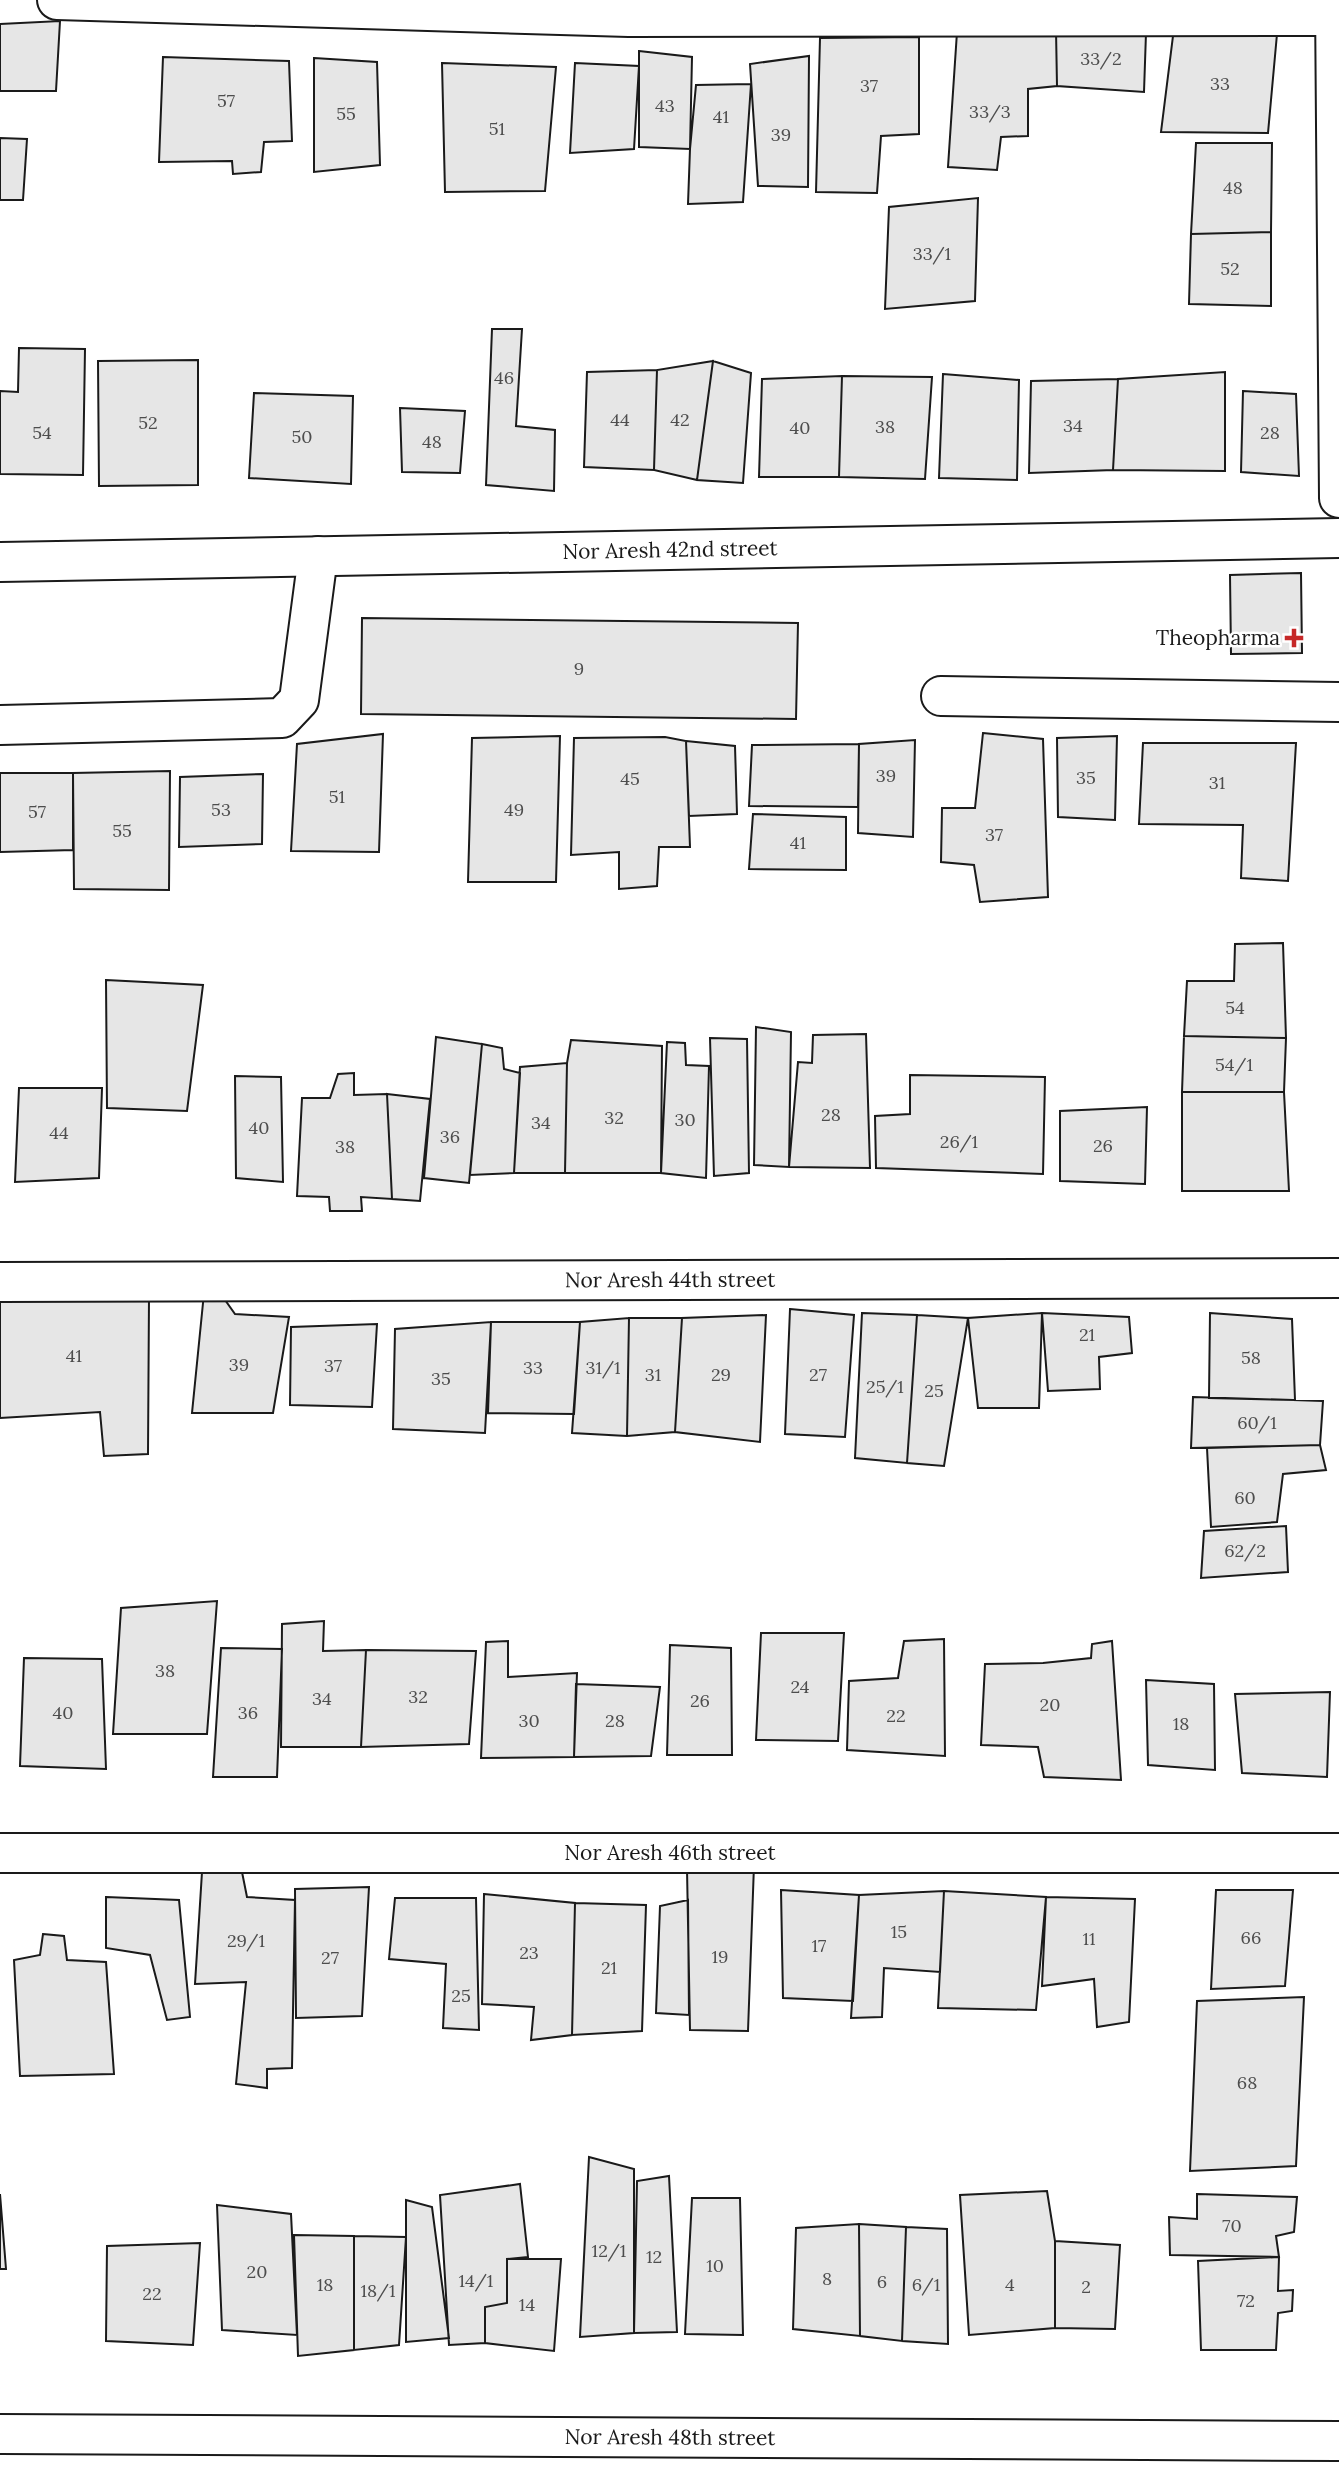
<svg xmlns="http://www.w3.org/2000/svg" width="1339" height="2471" font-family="Lora,serif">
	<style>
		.building { fill: #e6e6e6; stroke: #1a1a1a; stroke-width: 2 }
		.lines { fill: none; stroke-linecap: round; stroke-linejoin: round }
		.minor-casing { stroke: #1a1a1a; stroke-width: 42 }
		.minor { stroke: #fff; stroke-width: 38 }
		.poi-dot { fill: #c62828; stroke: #fff; stroke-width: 2.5 }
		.labels { text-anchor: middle; stroke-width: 5; stroke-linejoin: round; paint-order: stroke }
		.number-label { font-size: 18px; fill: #4d4d4d }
		.street-label { font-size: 21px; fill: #1a1a1a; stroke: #fff }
		.poi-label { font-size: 21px; fill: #1a1a1a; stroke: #fff; text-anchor: end }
	</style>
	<rect width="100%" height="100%" fill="#fff"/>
	<!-- building -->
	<path class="building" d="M60,21l-4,70h-56v-67z
		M1056,30l90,3 -2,59 -87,-6z
		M1056,30l1,56 -29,3v47l-27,1 -4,33 -49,-3 9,-135z
		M1277,34l-9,99 -107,-1 12,-96z
		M919,37v97l-38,2 -4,57 -61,-1 4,-154z
		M639,51l53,6 -2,92 -51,-2z
		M809,56l-1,131 -50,-1 -8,-122z
		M163,57l126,4 3,80 -28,1 -3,30 -28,2 -1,-13 -73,1z
		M314,58l63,4 3,103 -66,7z
		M442,63l114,4 -11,124 -100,1z
		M575,63l64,3 -5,83 -64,4z
		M751,84l-8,118 -55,2 2,-55 6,-64z
		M0,138l27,1 -4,61h-23z
		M1196,143h76l-1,89 -80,2z
		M978,198l-3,103 -90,8 4,-102z
		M1271,232v74l-82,-2 2,-70z
		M492,329h30l-6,97 39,4 -1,61 -68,-6z
		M19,348l66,1 -2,126 -83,-1v-83l18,1z
		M198,360v125l-99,1 -1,-125z
		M713,361l-16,119 -43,-10 3,-100z
		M713,361l38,12 -8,110 -46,-3z
		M657,370l-3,100 -70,-3 3,-95z
		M1225,372v99l-112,-1 5,-91z
		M943,374l76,6 -2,100 -78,-2z
		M842,376l-3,101h-80l3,-98z
		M842,376l90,1 -7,102 -86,-2z
		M1118,379l-5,91 -84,3 2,-92z
		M1243,391l53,3 3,82 -58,-4z
		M254,393l99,3 -2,88 -102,-6z
		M400,408l65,3 -5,62 -58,-1z
		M1301,573l1,80 -71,1 -1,-79z
		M362,618l436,5 -2,96 -435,-5z
		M983,733l60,6 5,158 -68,5 -6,-37 -33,-3 1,-54h33z
		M383,734l-4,118 -88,-1 6,-107z
		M560,736l-4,146h-88l4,-144z
		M1117,736l-2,84 -57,-3 -1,-79z
		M665,737l21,4 4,106h-31l-2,39 -38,3v-37l-48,3 3,-117z
		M915,740l-2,97 -55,-4 1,-89z
		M686,741l49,5 2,68 -48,2z
		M1143,743h153l-8,138 -47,-3 2,-53 -104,-1z
		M859,744l-1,63 -109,-1 3,-61z
		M170,771l-1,119 -95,-1 -1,-116z
		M0,773h73v77l-73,2z
		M263,774l-1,70 -83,3 1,-70z
		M753,814l93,3v53l-97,-1z
		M1283,943l3,95 -102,-2 3,-55h47l1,-37z
		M106,980l97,5 -16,126 -80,-3z
		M756,1027l35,5 -2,135 -35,-2z
		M866,1034l4,134 -81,-1 9,-105 14,1 1,-28z
		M1184,1036l102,2 -2,54h-102z
		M436,1037l46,7 -13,139 -45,-5z
		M710,1038l37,1 2,134 -35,3z
		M571,1040l91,6 -1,127h-96l2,-110z
		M667,1042l18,1 1,22 23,1 -3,112 -45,-5z
		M482,1044l20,4 2,21 16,4 -6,100 -44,2z
		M567,1063l-2,110h-51l6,-106z
		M354,1073v22l33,-1 5,105 -31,-2 1,14h-32l-1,-14 -32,-1 5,-98h28l8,-24z
		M910,1075l135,2 -2,97 -167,-6 -1,-52 35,-2z
		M235,1076l46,1 2,105 -47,-4z
		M19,1088h83l-3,90 -84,4z
		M1182,1092h102l5,99h-107z
		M387,1094l43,5 -10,102 -28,-2z
		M1147,1107l-2,77 -85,-3v-70z
		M218,1290l17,24 54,3 -16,96h-81l12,-120z
		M149,1297l-1,157 -44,2 -4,-44 -100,6v-119z
		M790,1309l64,6 -9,122 -60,-3z
		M862,1313l55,2 -10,148 -52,-5z
		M1042,1313l87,4 3,36 -33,4 1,32 -52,2z
		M1042,1313l-3,95h-61l-10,-90z
		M1210,1313l82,6 3,81 -86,-2z
		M766,1315l-6,127 -85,-10 7,-114z
		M917,1315l51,3 -24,148 -37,-3z
		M629,1318h53l-7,114 -48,4z
		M629,1318l-2,118 -55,-3 8,-111z
		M491,1322h89l-6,92 -86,-1z
		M491,1322l-6,111 -92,-4 2,-100z
		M377,1324l-5,83 -82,-2 1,-78z
		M1193,1397l130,4 -3,44 -129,3z
		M1320,1445l6,25 -43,4 -6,48 -66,5 -4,-79z
		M1286,1526l2,46 -87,6 3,-47z
		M217,1601l-10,133h-94l8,-126z
		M324,1621l-1,30 43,-1 -5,97h-80l1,-123z
		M761,1633h83l-6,108 -82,-1z
		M944,1639l1,117 -98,-6 2,-69 49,-3 6,-37z
		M508,1641v36l69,-4 -3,84 -93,1 5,-116z
		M1112,1641l9,139 -77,-3 -6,-30 -57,-2 4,-81 58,-1 48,-5 1,-14z
		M670,1645l61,3 1,107h-65z
		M221,1648l61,1 -5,128h-64z
		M366,1650l110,1 -7,93 -108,3z
		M24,1658l78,1 4,110 -86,-3z
		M1146,1680l68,4 1,86 -67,-5z
		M576,1684l84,3 -9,69 -77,1z
		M1330,1692l-3,85 -85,-4 -7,-79z
		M754,1865l-6,166 -58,-1 -3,-161z
		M202,1872h40l5,25 48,3 -3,168 -25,1v19l-31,-4 10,-102 -51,2z
		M369,1887l-7,129 -66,2 -1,-129z
		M781,1890l78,5 -6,106 -70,-3z
		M1216,1890h77l-8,96 -74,3z
		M944,1891l102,6 -10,113 -98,-2z
		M944,1891l-4,81 -56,-4 -2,49 -31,1 8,-123z
		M484,1894l91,9 -3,132 -41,5 3,-33 -52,-3z
		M106,1897l73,3 11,117 -23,3 -17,-65 -44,-7z
		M1046,1897l89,2 -6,123 -32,5 -3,-48 -52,7z
		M395,1898h81l3,132 -36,-2 3,-64 -57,-5z
		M688,1900l1,115 -33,-2 4,-107z
		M575,1903l71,2 -4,126 -70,4z
		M43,1934l21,2 3,24 39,2 8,112 -94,2 -6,-116 26,-5z
		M1304,1997l-8,169 -106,5 7,-170z
		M589,2157l45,12v164l-54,4z
		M669,2176l8,156 -43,1 3,-152z
		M520,2184l8,73 -21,2v44l-22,4v36l-36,2 -9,-150z
		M1047,2191l8,50v87l-86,7 -9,-140z
		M0,2194l6,75h-6z
		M1197,2194l100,3 -3,35 -18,4 3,21 -109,-2 -1,-38 28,2z
		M692,2198h48l3,137 -58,-1z
		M406,2200l26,7 17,131 -43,4z
		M217,2205l74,9 6,121 -75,-5z
		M859,2224l47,3 -4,114 -42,-5z
		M859,2224l1,112 -67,-7 3,-101z
		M906,2227l41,2 1,115 -46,-3z
		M294,2235l60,1v114l-56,6z
		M354,2236l52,1 -7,108 -45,5z
		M1055,2241l65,4 -5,84 -60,-1z
		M200,2243l-7,102 -87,-4 1,-95z
		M1279,2257l-1,34 15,-1 -1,21 -14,2 -2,37h-75l-3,-89z
		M507,2259h54l-7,92 -69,-8v-36l22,-4z"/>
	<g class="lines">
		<!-- minor casing -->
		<g class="minor-casing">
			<g id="minor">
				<path d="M57,0l572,17 710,-1"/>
				<path d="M1335,0l4,498"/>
				<path id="s1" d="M0,562l1339,-24"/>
				<path d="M941,696l398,6"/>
				<path d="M0,725l282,-7 17,-18 19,-144"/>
				<path id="s2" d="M0,1282l1339,-4"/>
				<path id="s3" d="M0,1853h1339"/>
				<path id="s4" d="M0,2434l1339,7"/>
			</g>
		</g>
		<!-- minor -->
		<use href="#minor" class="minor"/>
	</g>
	<!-- markers -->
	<path class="poi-dot" d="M1290.5 627.5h7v7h7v7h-7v7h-7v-7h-7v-7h7z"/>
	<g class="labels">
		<!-- number labels -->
		<g class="number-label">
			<text x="1101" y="65">33/2</text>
			<text x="1220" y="90">33</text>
			<text x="869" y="92">37</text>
			<text x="226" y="107">57</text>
			<text x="665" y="112">43</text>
			<text x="990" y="118">33/3</text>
			<text x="346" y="120">55</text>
			<text x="721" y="123">41</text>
			<text x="497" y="135">51</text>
			<text x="781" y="141">39</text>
			<text x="1233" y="194">48</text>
			<text x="932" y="260">33/1</text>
			<text x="1230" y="275">52</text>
			<text x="504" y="384">46</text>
			<text x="620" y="426">44</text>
			<text x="680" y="426">42</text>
			<text x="148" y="429">52</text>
			<text x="1073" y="432">34</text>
			<text x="885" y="433">38</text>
			<text x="800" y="434">40</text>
			<text x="42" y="439">54</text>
			<text x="1270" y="439">28</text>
			<text x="302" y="443">50</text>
			<text x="432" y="448">48</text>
			<text x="579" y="675">9</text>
			<text x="886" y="782">39</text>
			<text x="1086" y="784">35</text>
			<text x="630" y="785">45</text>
			<text x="1217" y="789">31</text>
			<text x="337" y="803">51</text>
			<text x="221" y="816">53</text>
			<text x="514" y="816">49</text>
			<text x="37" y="818">57</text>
			<text x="122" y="837">55</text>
			<text x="994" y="841">37</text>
			<text x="798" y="849">41</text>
			<text x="1235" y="1014">54</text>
			<text x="1234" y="1071">54/1</text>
			<text x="831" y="1121">28</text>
			<text x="614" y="1124">32</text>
			<text x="685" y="1126">30</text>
			<text x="541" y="1129">34</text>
			<text x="259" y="1134">40</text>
			<text x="59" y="1139">44</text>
			<text x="450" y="1143">36</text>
			<text x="959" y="1148">26/1</text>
			<text x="1103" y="1152">26</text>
			<text x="345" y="1153">38</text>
			<text x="1087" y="1341">21</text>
			<text x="74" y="1362">41</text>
			<text x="1251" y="1364">58</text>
			<text x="239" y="1371">39</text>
			<text x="333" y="1372">37</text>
			<text x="533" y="1374">33</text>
			<text x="603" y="1374">31/1</text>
			<text x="653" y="1381">31</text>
			<text x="721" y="1381">29</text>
			<text x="818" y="1381">27</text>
			<text x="441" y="1385">35</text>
			<text x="885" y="1393">25/1</text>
			<text x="934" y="1397">25</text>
			<text x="1257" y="1429">60/1</text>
			<text x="1245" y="1504">60</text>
			<text x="1245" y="1557">62/2</text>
			<text x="165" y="1677">38</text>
			<text x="800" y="1693">24</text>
			<text x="418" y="1703">32</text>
			<text x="322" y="1705">34</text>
			<text x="700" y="1707">26</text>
			<text x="1050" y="1711">20</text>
			<text x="63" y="1719">40</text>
			<text x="248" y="1719">36</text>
			<text x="896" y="1722">22</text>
			<text x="529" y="1727">30</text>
			<text x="615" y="1727">28</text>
			<text x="1181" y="1730">18</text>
			<text x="899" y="1938">15</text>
			<text x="1251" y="1944">66</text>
			<text x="1089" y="1945">11</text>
			<text x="246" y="1947">29/1</text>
			<text x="819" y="1952">17</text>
			<text x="529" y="1959">23</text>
			<text x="720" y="1963">19</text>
			<text x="330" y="1964">27</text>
			<text x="609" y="1974">21</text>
			<text x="461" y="2002">25</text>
			<text x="1247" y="2089">68</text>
			<text x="1232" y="2232">70</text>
			<text x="609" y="2257">12/1</text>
			<text x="654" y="2263">12</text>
			<text x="715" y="2272">10</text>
			<text x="257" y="2278">20</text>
			<text x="827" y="2285">8</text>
			<text x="476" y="2287">14/1</text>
			<text x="882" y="2288">6</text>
			<text x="325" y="2291">18</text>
			<text x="926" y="2291">6/1</text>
			<text x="1010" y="2291">4</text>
			<text x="1086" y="2293">2</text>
			<text x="378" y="2297">18/1</text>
			<text x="152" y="2300">22</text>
			<text x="1246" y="2307">72</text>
			<text x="527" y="2311">14</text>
		</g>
		<!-- street labels -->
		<g class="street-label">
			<text dy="7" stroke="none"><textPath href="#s1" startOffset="670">Nor Aresh 42nd street</textPath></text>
			<text dy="7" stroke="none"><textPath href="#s2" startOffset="670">Nor Aresh 44th street</textPath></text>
			<text dy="7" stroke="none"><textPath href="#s3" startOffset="670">Nor Aresh 46th street</textPath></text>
			<text dy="7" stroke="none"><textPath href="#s4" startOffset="670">Nor Aresh 48th street</textPath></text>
		</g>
		<!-- poi labels -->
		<g class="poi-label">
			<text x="1280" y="645">Theopharma</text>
		</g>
	</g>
</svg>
